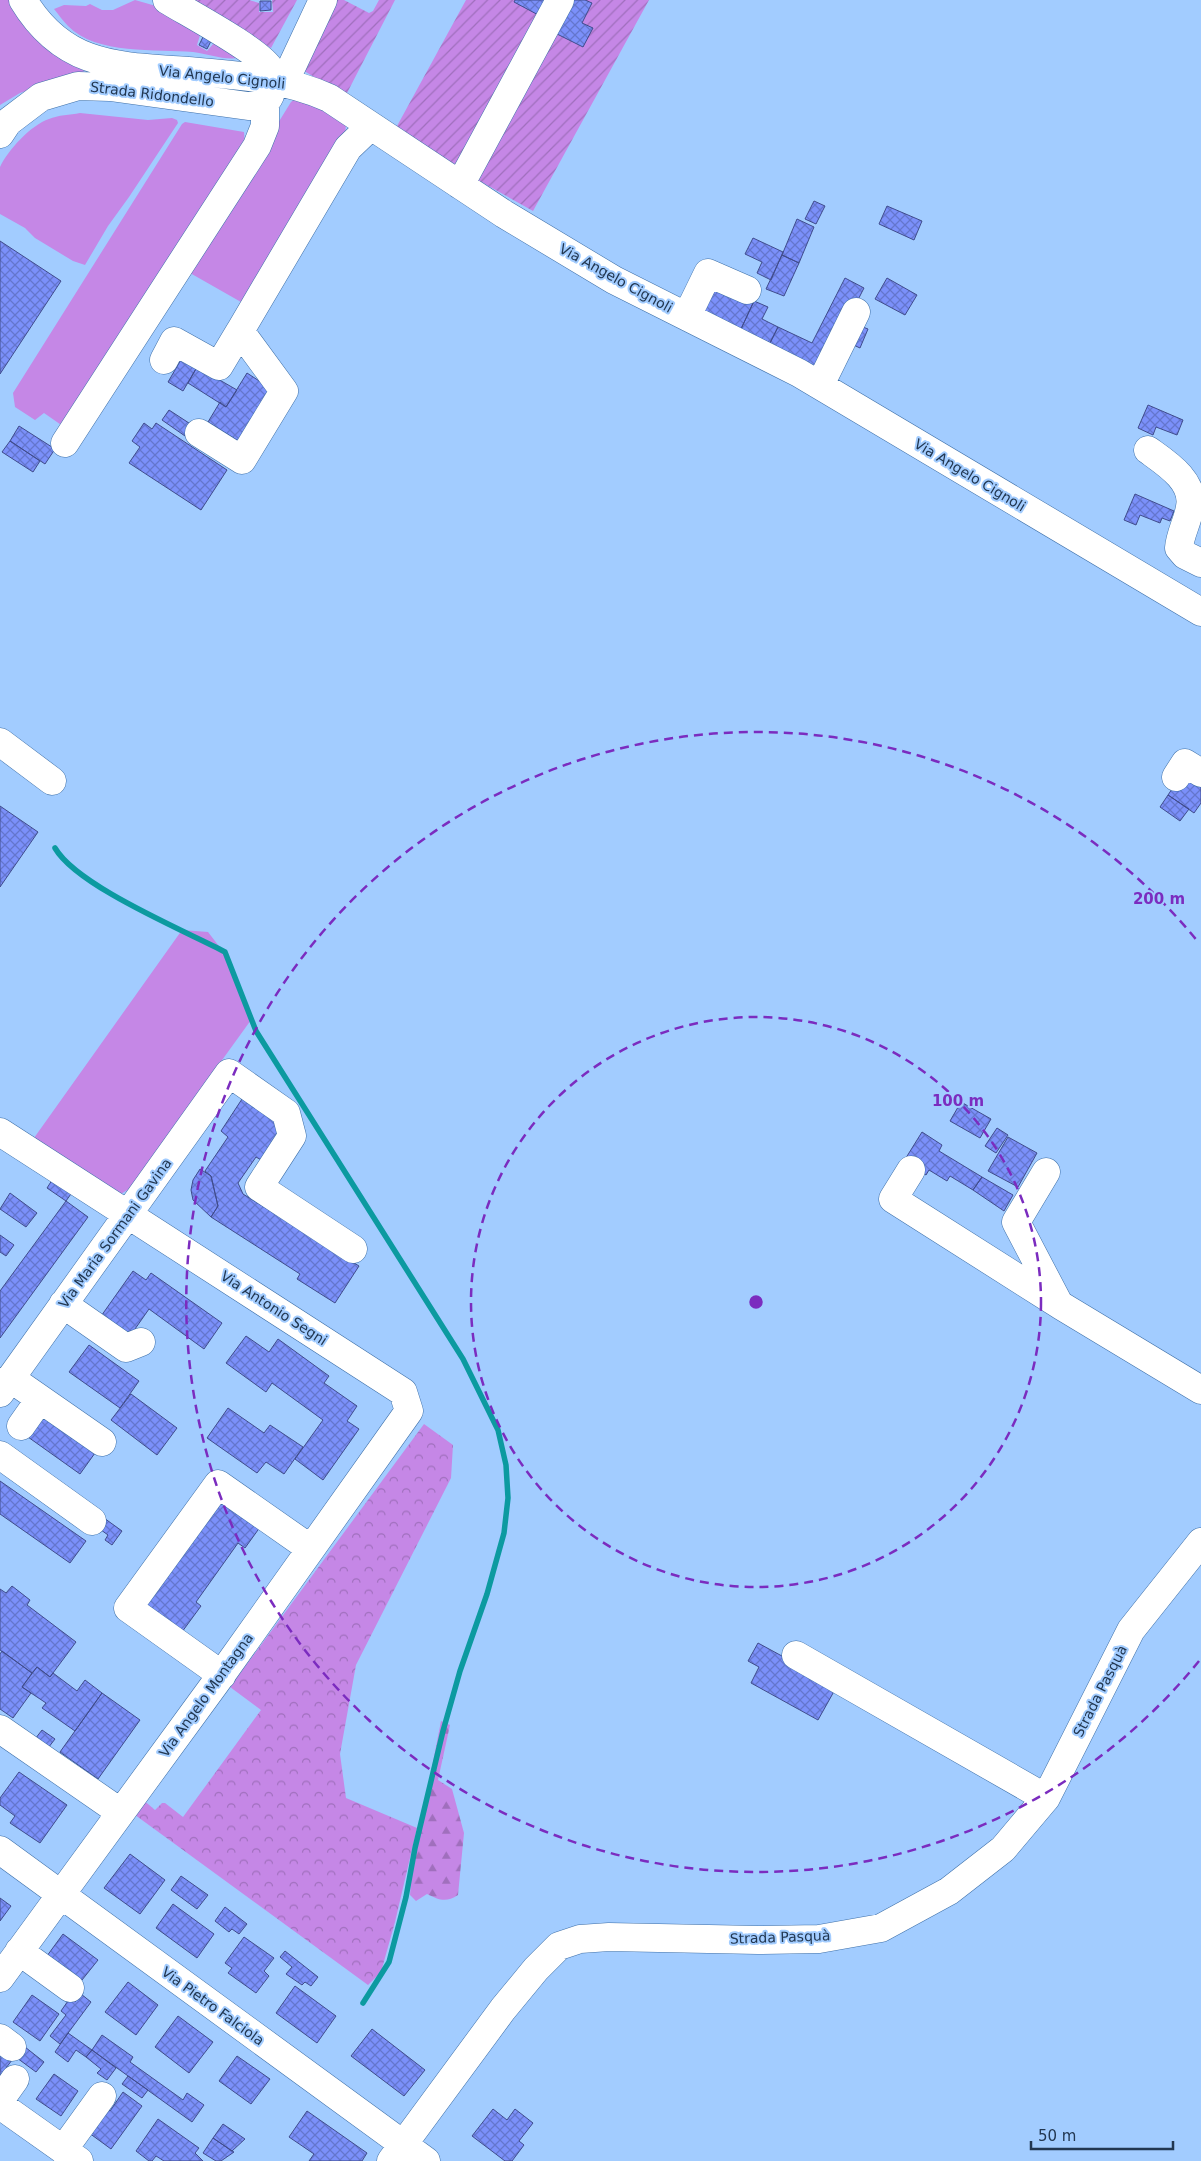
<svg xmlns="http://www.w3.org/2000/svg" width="1201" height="2161" font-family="'DejaVu Sans',sans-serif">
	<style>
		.grass { fill: #c587e6 }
		.forest { fill: url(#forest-firs) }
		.park { fill: url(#park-crowns) }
		.garden { fill: url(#garden-furrows) }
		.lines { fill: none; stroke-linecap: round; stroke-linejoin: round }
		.stream { stroke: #0c9aa0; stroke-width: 5.5 }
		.building { fill: url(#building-cross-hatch); stroke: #404c8c }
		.minor-casing { stroke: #3e70a9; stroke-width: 29 }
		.minor { stroke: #fff; stroke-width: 28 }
		.ring { fill: none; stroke: #7b2cbf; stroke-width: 2.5; stroke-dasharray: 9 6 }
		.labels { text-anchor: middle; stroke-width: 4; stroke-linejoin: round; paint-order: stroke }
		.street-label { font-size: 14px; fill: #223751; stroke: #a2ccff }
		.centre { fill: #7b2cbf; stroke: #a2ccff; stroke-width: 2.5 }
		.ring-label { font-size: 15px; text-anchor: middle; font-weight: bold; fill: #7b2cbf; stroke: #a2ccff; stroke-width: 4; stroke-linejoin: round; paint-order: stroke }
	</style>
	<defs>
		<pattern id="forest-firs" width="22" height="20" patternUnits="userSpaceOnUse" patternTransform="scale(1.25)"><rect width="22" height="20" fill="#c587e6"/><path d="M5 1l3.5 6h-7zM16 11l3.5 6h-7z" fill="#a06fbd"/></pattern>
		<pattern id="park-crowns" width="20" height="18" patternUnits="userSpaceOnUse" patternTransform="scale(1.25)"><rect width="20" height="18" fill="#c587e6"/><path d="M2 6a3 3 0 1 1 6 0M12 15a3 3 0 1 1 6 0" fill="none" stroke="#a06fbd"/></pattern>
		<pattern id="garden-furrows" width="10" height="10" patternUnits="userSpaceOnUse" patternTransform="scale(1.25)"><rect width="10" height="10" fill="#c587e6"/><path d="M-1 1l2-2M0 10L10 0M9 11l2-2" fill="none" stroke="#a06fbd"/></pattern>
		<pattern id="building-cross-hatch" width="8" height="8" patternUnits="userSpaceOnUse" patternTransform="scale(1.25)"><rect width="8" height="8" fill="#7b90fa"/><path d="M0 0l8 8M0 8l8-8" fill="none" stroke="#6476cd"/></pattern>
	</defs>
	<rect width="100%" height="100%" fill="#a2ccff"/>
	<!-- grass -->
	<path class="grass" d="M0,0h9c18,34 41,55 76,71l-65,22 -20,12z
		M135,0l21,6 45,26 -4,13 10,6 7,-8 24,15c-15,2 -30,-4 -45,-6 -36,-3 -97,3 -125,-26 -5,-5 -9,-11 -14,-17l10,-4 22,1 4,-2 12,6h11z
		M296,98l8,2 42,23 -1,14 -101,165h-3l-51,-29 -2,-4 103,-167z
		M80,113l68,7 24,-2 5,2 1,3 -49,74 -21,29 -23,39 -12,-4 -38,-23 -10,-10 -25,-14v-47c8,-17 31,-42 49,-48 9,-4 21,-4 31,-6z
		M185,122l59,10 1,14 -178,283 -23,-16 -9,7 -20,-13 -2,-14 169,-269z
		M182,930l26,2 17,22 26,66 -122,169 -8,5 -87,-56z"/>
	<!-- forest -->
	<path class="forest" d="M441,1721l9,4 -12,55 14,9 12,44 -6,62c-12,8 -19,5 -31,-1l-11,7 -6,-6 2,-26z"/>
	<!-- park -->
	<path class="park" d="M424,1424l29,21 -2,33 -95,187 -16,89 6,44 71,30 -22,94 -14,50 -13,13 -237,-173 10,-14 14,12 7,-7h3l18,14 78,-107 -31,-23z"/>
	<!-- garden -->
	<path class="garden" d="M187,0h62l10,3v9h14l-1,-12h25l-26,48z
		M328,0h16l25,13 4,-2 6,-11h16l-48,93 -3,2 -48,-29z
		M466,0h183l-116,211 -66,-37 -70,-48z"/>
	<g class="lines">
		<!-- stream -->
		<path class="stream" d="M55,848c22,38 128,82 170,104l31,79 207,328 35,71 8,35 2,33 -4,35 -17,61 -27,77 -17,60 -28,117 -9,49 -17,65 -26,41"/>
	</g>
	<!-- building -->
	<path class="building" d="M515,0h32l-3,18 -30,-16z
		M572,0h13l7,3 -10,20 11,5 -10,19 -28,-14z
		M260,1h11v9l-11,1z
		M203,37l8,4 -4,8 -8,-4z
		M814,201l11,5 -9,18 -11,-5z
		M887,206l35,15 -8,19 -35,-16z
		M797,219l17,8 -15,36 -17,-8z
		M753,238l30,14 -12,28 -14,-7 5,-11 -17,-8z
		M0,241l61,40 -61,93z
		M782,255l17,8 -15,33 -18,-7z
		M845,278l19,10 -42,82 -52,-27 8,-16 34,16z
		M887,278l30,17 -12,20 -30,-16z
		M711,281l43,20 -13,28 -43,-21z
		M754,301l14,6 -6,12 16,8 -8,16 -29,-14z
		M855,324l13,5 -8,19 -13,-6z
		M182,358l15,9 -14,24 -15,-9z
		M197,367l40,23 -11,17 -38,-24z
		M247,373l26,17 -33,52 -32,-20 12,-20 6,5z
		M1148,405l35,15 -6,15 -21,-8 -3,8 -15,-7z
		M169,410l23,15 -7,11 -23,-16z
		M144,423l8,6 4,-6 71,47 -26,40 -72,-47 11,-16 -8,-6z
		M19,426l36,23 -10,15 -35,-23z
		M10,441l30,20 -7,11 -31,-20z
		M1135,494l39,17 -4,10 -8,-3 -2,5 -20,-8 -4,10 -12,-5z
		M1184,771l17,12v20l-7,10 -26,-18z
		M1168,795l21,14 -9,12 -20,-14z
		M0,806l38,26 -38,55z
		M244,1096l43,30 -24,35 -7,-4 -18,26 5,11 116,72 -24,37 -38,-24 3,-5 -89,-57 7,-11 -7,-30 -6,-5 23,-34 -7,-6z
		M961,1102l30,17 -11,19 -30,-17z
		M997,1128l11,7 -12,18 -11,-7z
		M922,1132l20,13 -3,6 43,26 -9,13 -23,-14 -3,5 -18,-11 -3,5 -22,-14z
		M1008,1137l29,16 -19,34 -30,-16z
		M200,1169l11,7 7,30 -7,11 -18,-17 -2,-10 2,-10z
		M54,1177l19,14 -7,10 -19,-13z
		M982,1177l31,18 -9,16 -31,-21z
		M10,1193l27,20 -11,14 -26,-18z
		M66,1201l22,16 -88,121v-47z
		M0,1235l14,10 -8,11 -6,-4z
		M133,1271l13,9 5,-7 71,50 -18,26 -55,-40 -21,30 -29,-20z
		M246,1336l23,16 9,-13 51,37 -5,7 33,23 -10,15 12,8 -36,51 -28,-21 28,-39 -51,-37 -6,9 -40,-29z
		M89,1345l50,36 -19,27 -51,-36z
		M131,1394l46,34 -20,27 -46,-35z
		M228,1408l36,25 6,-8 33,22 -19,27 -18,-12 -9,11 -50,-35z
		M48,1409l52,37 -20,28 -52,-37z
		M0,1481l86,60 -16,22 -70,-49z
		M221,1493l42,30 -18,25 -7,-5 -42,59 5,4 -22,30 -40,-29z
		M104,1518l18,13 -10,14 -7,-5 3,-5 -11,-8z
		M12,1586l18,14 -3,5 49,37 -26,35 -13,-10 -5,6 -32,-23v-61l6,4z
		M758,1643l79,43 -19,34 -67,-37 8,-16 -11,-6z
		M2,1651l30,22 -10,14 9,6 -18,25 -13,-9v-55z
		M37,1667l13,10 3,-4 24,18 8,-11 17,13 -27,38 -33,-23 4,-5 -24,-16z
		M102,1693l38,27 -42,59 -38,-27z
		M42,1730l13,9 -10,13 -13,-9z
		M19,1772l48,33 -27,38 -30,-20 5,-7 -15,-11v-7z
		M130,1854l35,26 -25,34 -36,-26z
		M181,1876l27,19 -11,14 -26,-19z
		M0,1898l11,8 -11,15z
		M173,1904l41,30 -17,24 -41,-30z
		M225,1907l22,17 -8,10 -7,-5 -3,3 -14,-11z
		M63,1934l35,26 -20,25 -34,-25z
		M244,1937l30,21 -10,13 5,5 -13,17 -28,-20 4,-5 -7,-5z
		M285,1951l33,26 -7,9 -6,-4 -3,3 -16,-11 6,-7 -12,-10z
		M128,1982l30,23 -22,30 -31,-23z
		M295,1986l41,30 -19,27 -41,-30z
		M81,1994l10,8 -31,42 -10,-8 16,-21 -5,-4 9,-13 5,4z
		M32,1995l27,19 -19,27 -27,-19z
		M178,2016l35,26 -24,31 -34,-26z
		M372,2029l53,41 -21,26 -53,-40z
		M68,2033l24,17 -6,7 -10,-7 -8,12 -13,-10z
		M102,2035l31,22 -3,5 53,38 4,-7 17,12 -12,17 -100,-72z
		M0,2045l15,11 -15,20z
		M25,2047l19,15 -8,10 -19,-14z
		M92,2050l24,18 -9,12 -10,-7 4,-4 -15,-12z
		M237,2056l33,23 -19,25 -32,-23z
		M54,2074l24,17 -17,25 -25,-17z
		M128,2076l20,14 -6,8 -20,-14z
		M123,2092l19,14 -31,43 -26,-19 18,-25 7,6z
		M493,2109l14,11 8,-11 18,14 -14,18 5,4 -12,16h-7l-33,-25z
		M307,2111l60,42 -5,8h-53l5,-7 -25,-17z
		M158,2119l41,29 -4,5 8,8h-39l-8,-5 -4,5h-3l-13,-10z
		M223,2124l22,15 -13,12 -19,-13z
		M213,2138l19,13 2,1 -13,9h-5l-13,-8z"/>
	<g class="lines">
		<!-- minor casing -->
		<g class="minor-casing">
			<path id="minor" d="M23,0c41,68 95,66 165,71 48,4 97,7 141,27l175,116 110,66 185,93 402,239
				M284,83l39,-83
				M0,134l8,-12 33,-25 37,-11 32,1 138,19c11,0 20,-2 23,-14 2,-8 3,-16 -1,-23 -10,-18 -82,-56 -103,-69
				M460,185l100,-185
				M687,316l21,-43 39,17
				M240,331l108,-183 23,-22
				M164,360l10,-19 45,25 21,-35 44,60 -42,69 -43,-27
				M820,385l36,-73
				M65,443l192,-297 8,-20v-23
				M1148,450c18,13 47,31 42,57 -2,14 -10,27 -11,41l6,7 16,8
				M0,742l52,39
				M1176,777l9,-14 16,10
				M0,1132l403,260 6,19 -192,270 -217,297
				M911,1170l-18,29 167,106 141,85
				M1046,1172l-30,50 43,82
				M63,1304l63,44 15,-6
				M10,1378l92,64
				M0,1393l229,-320 57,40 6,23 -33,51 94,62
				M21,1426l19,-27
				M0,1455l92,66
				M796,1655l250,143
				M222,1675l-94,-67 90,-124 93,65
				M0,1729l120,83
				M0,1850l426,311
				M19,1951l51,37
				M0,2038l12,9
				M0,2100l15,-21
				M0,2105l79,56
				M63,2150l39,-54
				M391,2161l112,-152 33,-40 23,-23 21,-7 29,-2 149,3 61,-1 62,-11 68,-37 54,-42 43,-51 85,-168 70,-88"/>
		</g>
		<!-- minor -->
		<use href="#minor" class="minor"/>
	</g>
	<!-- distance rings -->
	<g class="ring">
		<circle cx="756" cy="1302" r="285"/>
		<path d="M1199 1661A570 570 0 1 1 1199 943"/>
	</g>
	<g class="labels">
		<!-- street labels -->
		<g class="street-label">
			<text transform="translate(222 77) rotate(6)" y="5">Via Angelo Cignoli</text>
			<text transform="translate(152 94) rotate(7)" y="5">Strada Ridondello</text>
			<text transform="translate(616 278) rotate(29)" y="5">Via Angelo Cignoli</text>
			<text transform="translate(970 475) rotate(31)" y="5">Via Angelo Cignoli</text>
			<text transform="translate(115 1233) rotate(-54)" y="5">Via Maria Sormani Gavina</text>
			<text transform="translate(274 1308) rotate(33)" y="5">Via Antonio Segni</text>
			<text transform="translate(1100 1691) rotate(-63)" y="5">Strada Pasquà</text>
			<text transform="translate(206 1695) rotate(-54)" y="5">Via Angelo Montagna</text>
			<text transform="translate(780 1937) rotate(-2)" y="5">Strada Pasquà</text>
			<text transform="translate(213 2006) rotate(36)" y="5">Via Pietro Falciola</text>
		</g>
	</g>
	<circle cx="756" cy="1302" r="8" class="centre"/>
	<g class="ring-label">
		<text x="1159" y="904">200 m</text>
		<text x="958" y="1106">100 m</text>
	</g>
	<!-- scale -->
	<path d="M1031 2141v8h142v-8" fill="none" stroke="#223751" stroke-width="2.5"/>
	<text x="1038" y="2141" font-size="15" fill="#223751" stroke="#a2ccff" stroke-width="4" paint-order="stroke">50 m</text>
</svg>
